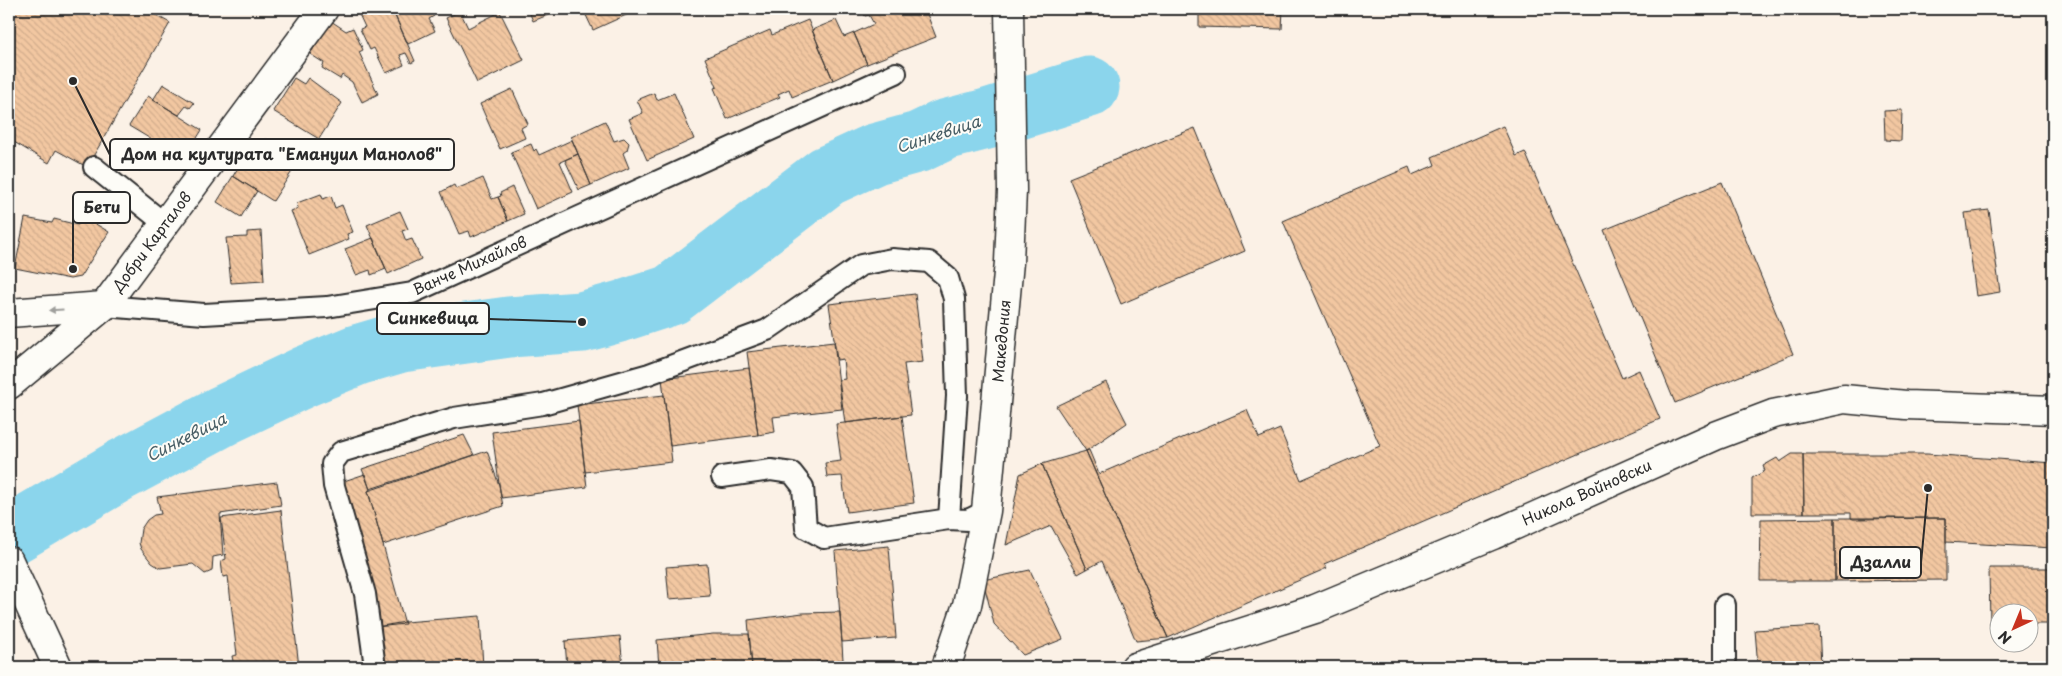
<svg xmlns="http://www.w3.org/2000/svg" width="2062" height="676" font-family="'Playpen Sans',sans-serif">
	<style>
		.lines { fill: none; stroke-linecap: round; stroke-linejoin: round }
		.river { stroke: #8bd5ec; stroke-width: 61 }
		.building { fill: url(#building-back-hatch); stroke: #2b2b2b }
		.lane-casing { stroke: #2b2b2b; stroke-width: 24 }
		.street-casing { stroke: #2b2b2b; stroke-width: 31 }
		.secondary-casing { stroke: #2b2b2b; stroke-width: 31 }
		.lane { stroke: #fdfcf7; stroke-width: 20 }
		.street { stroke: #fdfcf7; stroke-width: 28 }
		.secondary { stroke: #fdfcf7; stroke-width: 28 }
		.oneway { fill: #9e9e9b }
		.labels { text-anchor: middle; stroke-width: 4; stroke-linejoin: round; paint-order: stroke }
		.street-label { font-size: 15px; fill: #2b2b2b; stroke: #fdfcf7 }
		.water-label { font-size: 16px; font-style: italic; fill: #485e65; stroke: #fdfcf7 }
		.leader { fill: none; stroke: #2b2b2b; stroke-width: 2 }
		.callout-dot { fill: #2b2b2b; stroke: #fdfcf7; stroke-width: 2 }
		.callout { fill: #fdfcf7; stroke: #2b2b2b; stroke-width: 2 }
		.callout-label { font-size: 16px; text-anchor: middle; font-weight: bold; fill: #2b2b2b }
	</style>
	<defs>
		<pattern id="building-back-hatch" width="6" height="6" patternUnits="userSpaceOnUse" patternTransform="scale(1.25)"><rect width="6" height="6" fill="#f2c7a1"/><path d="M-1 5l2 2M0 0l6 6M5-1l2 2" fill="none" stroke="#d0ab8b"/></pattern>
	</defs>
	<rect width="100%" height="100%" fill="#fbf1e6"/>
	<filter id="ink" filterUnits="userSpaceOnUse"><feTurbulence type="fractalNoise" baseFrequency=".02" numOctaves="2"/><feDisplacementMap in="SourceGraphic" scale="10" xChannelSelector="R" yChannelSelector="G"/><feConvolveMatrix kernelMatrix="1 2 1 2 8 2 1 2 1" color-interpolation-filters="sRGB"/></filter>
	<g filter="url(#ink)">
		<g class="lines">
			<!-- river -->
			<path class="river" d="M9,536l112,-66 103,-55 82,-39 51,-21 44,-13 108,-15 73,-5 40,-11 49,-16 156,-119 48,-22 44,-12 25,-12 43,-11 102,-32"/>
		</g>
		<!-- building -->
		<path class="building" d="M9,9h136l25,14 -83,144 -31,-17 -7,13 -40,-24z
			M359,9h33l23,52 -4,2 -5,-10 -6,2 4,10 -18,8 -12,-25 -4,2 -10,-21 5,-2 -8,-17z
			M392,9h38l4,7 -5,3 6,12 -27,13z
			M528,9h35l-30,12z
			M583,9h51l1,2 -42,19z
			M862,9h63l11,28 -69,27 -13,-31 20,-9 -5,-9 -4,1z
			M1199,9h84l-1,20 -83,-2z
			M460,11l8,17 32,-16 24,48 -47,23 -31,-65z
			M808,20l25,60 -41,17 -3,-8 -11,5 2,3 -53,22 -13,-31 3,-1 -12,-29 65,-28 2,5z
			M836,20l8,17 10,-4 13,31 -34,16 -21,-50z
			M331,21l15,10 7,-3 10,22 -4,2 19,42 -16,8 -10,-20 -10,-7 -2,4 -18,-11 2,-5 -14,-9z
			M294,78l10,6 4,-6 34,25 -23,36 -46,-28z
			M163,84l31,19 -4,5 -4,-2 -7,9 -26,-15z
			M512,89l16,35 -7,4 4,10 -25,11 -20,-45z
			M654,93l3,7 17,-7 20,46 -47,21 -18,-41 14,-6 -6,-13z
			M148,96l54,34 -24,38 -30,-18 6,-9 -25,-15z
			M1902,110l-1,31 -16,-1 -1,-29z
			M605,121l9,20 10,-3 5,5 -2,7 -4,3 6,15 -38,17 -20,-48z
			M1503,126l13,30 9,-4 97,226 17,-8 21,49 -336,145 3,4 -159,70 -82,-187 3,-1 10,24 148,-64 12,28 21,-9 21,51 79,-34 -97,-225 126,-54 3,8 23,-10 -3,-8z
			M1195,128l50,123 -124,53 -52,-126z
			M122,139l27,15 -9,17 -27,-17z
			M266,139l34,20 -27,42 -40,-25 22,-36 8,4z
			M572,140l6,14 -18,8 13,30 -37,17 -25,-57 20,-8 3,7 2,-2 3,6z
			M578,154l13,31 -12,5 -14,-30z
			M233,176l24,15 -16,26 -24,-15z
			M483,178l9,21 6,-2 10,24 -37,16 -2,-6 -10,3 -18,-42 13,-7 2,4z
			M1722,182l71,172 -118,49 -71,-173z
			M512,187l12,27 -16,7 -10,-24 3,-1 -1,-3z
			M321,194l2,5 8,-3 4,12 7,-3 11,27 -6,2 2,5 -40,16 -18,-44 7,-3 -1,-5z
			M1989,210l11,82 -24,4 -11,-83z
			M400,211l8,18 -6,2 4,10 6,-2 9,20 -33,15 -21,-49z
			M84,217l25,15 -29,45 -10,2 -55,-11 10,-50 27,5 2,-4 24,6z
			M261,231l3,50 -33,2 -5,-45 21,-1v-5z
			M373,238l13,31 -15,6 -1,-5 -14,5 -11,-26z
			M915,294l8,68 -19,2 7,51 -66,8 -6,-43 6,-1 -2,-20 -6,1 -8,-56z
			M834,342l8,67 -69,8 2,15 -17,3 -11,-83z
			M749,368l9,67 -88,11 -8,-67z
			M1106,382l21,41 -41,28 -30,-45z
			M664,395l8,67 -87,10 -8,-67z
			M902,416l12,87 -67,9 -5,-36 -15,1 -2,-14 16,-2 -5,-37z
			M579,421l8,66 -86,11 -9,-66z
			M464,435l10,20 -104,34 -8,-20z
			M487,451l12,34 4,21 -120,39 -15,-54z
			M1086,451l82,187 -32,3 -34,-80 -15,8 -45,-105z
			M1792,454h11l1,59h-52v-35l13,-7 -2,-5 14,-8 3,4z
			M1803,454h124l126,9v85l-107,-6v-24l-93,1 -2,-1v-5h-47z
			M1042,464l45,105 -9,5 -27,-48 -45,19 14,-71z
			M365,474l5,16 -2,1 37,133 -29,3 -41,-143z
			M277,482l4,23 -61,9 3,41 -10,2 -1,14 -7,3 -12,-10 -33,4 -8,-5 -11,-14 -2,-6 2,-14 6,-9 7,-5 7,-1 -4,-17z
			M281,510l18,157h-65l-2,-11 5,-1 -9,-79 -5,1 -2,-16 5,-2 -5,-41z
			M1835,518h111v62l-111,1z
			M1835,518v63h-75l1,-62z
			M889,546l7,92 -54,4 -7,-91z
			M707,564l3,32 -41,3 -3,-32z
			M1989,568h64v56h-23v-10h-30v11h-10z
			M1030,570l33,69 -40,16 -29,-31 -11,-44z
			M840,612l3,48 -27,2 1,5h-65l-4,-47 55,-7z
			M480,616l3,51h-96l-11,-40 29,-5z
			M1819,626l2,41h-63l-3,-37z
			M713,634h36l3,33h-93l-2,-27z
			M620,636l3,31h-61h5l-2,-26z"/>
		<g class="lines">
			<!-- lane casing -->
			<g class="lane-casing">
				<path id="lane" d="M94,167l71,57
					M104,306l100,8 123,-7 85,-14 484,-220
					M722,477l49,-7 21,3 11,14 3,41 18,10 125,-19
					M375,667l-10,-73 -31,-108 -2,-22 9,-12 113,-34 89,-14 106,-30 118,-44 94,-65 31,-6 37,3 19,16 6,21 3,97 -8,123 19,1 18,-9
					M1725,667v-62"/>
			</g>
			<!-- street casing -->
			<g class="street-casing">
				<path id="street" d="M9,313l95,-7
					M9,385l95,-79 220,-297
					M9,561l49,106"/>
			</g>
			<!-- secondary casing -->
			<g class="secondary-casing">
				<path id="secondary" d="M946,667l21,-62 19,-94 23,-249 3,-72 -3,-181
					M1135,667l180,-58 178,-74 222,-99 58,-22 71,-15 62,6 147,5"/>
			</g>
			<!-- lane -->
			<use href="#lane" class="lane"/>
			<!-- street -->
			<use href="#street" class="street"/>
			<!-- secondary -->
			<use href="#secondary" class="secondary"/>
		</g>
		<!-- one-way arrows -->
		<defs><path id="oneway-solid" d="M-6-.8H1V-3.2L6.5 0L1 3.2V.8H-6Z" transform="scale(1.25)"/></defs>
		<use class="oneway" href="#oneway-solid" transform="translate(56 310) rotate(176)"/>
	</g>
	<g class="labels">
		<!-- street labels -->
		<g class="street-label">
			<text transform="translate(152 242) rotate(-53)" y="5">Добри Карталов</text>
			<text transform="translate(470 266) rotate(-24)" y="5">Ванче Михайлов</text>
			<text transform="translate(1002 341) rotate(-85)" y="5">Македония</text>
			<text transform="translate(1587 493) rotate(-24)" y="5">Никола Войновски</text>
		</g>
		<!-- water labels -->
		<g class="water-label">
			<text transform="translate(938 134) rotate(-18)" y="6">Синкевица</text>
			<text transform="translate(186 437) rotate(-27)" y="6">Синкевица</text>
		</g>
	</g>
	<!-- callouts -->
	<path class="leader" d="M73 81L110 155M73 269L73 207M582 322L489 319M1928 488L1921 563"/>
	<g class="callout-dot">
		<circle cx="73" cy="81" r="5"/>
		<circle cx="73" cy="269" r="5"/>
		<circle cx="582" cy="322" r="5"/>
		<circle cx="1928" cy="488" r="5"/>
	</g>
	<g class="callout">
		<rect x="110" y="139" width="344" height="31" rx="5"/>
		<rect x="73" y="192" width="57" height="31" rx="5"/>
		<rect x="377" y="303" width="112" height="31" rx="5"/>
		<rect x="1840" y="547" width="81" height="31" rx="5"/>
	</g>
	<g class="callout-label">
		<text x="282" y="160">Дом на културата "Емануил Манолов"</text>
		<text x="102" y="213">Бети</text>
		<text x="433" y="324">Синкевица</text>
		<text x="1881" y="568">Дзалли</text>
	</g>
	<!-- margin -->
	<rect width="2062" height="676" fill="none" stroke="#fdfcf7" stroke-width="30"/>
	<rect x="15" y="15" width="2032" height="646" fill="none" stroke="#2b2b2b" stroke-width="2" filter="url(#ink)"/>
	<!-- north arrow -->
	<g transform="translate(2014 628) rotate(224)"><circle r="24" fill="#fdfcf7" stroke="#a9a8a5"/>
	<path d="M0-4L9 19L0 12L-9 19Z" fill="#c8321e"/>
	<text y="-8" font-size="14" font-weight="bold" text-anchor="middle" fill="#2b2b2b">N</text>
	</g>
</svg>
